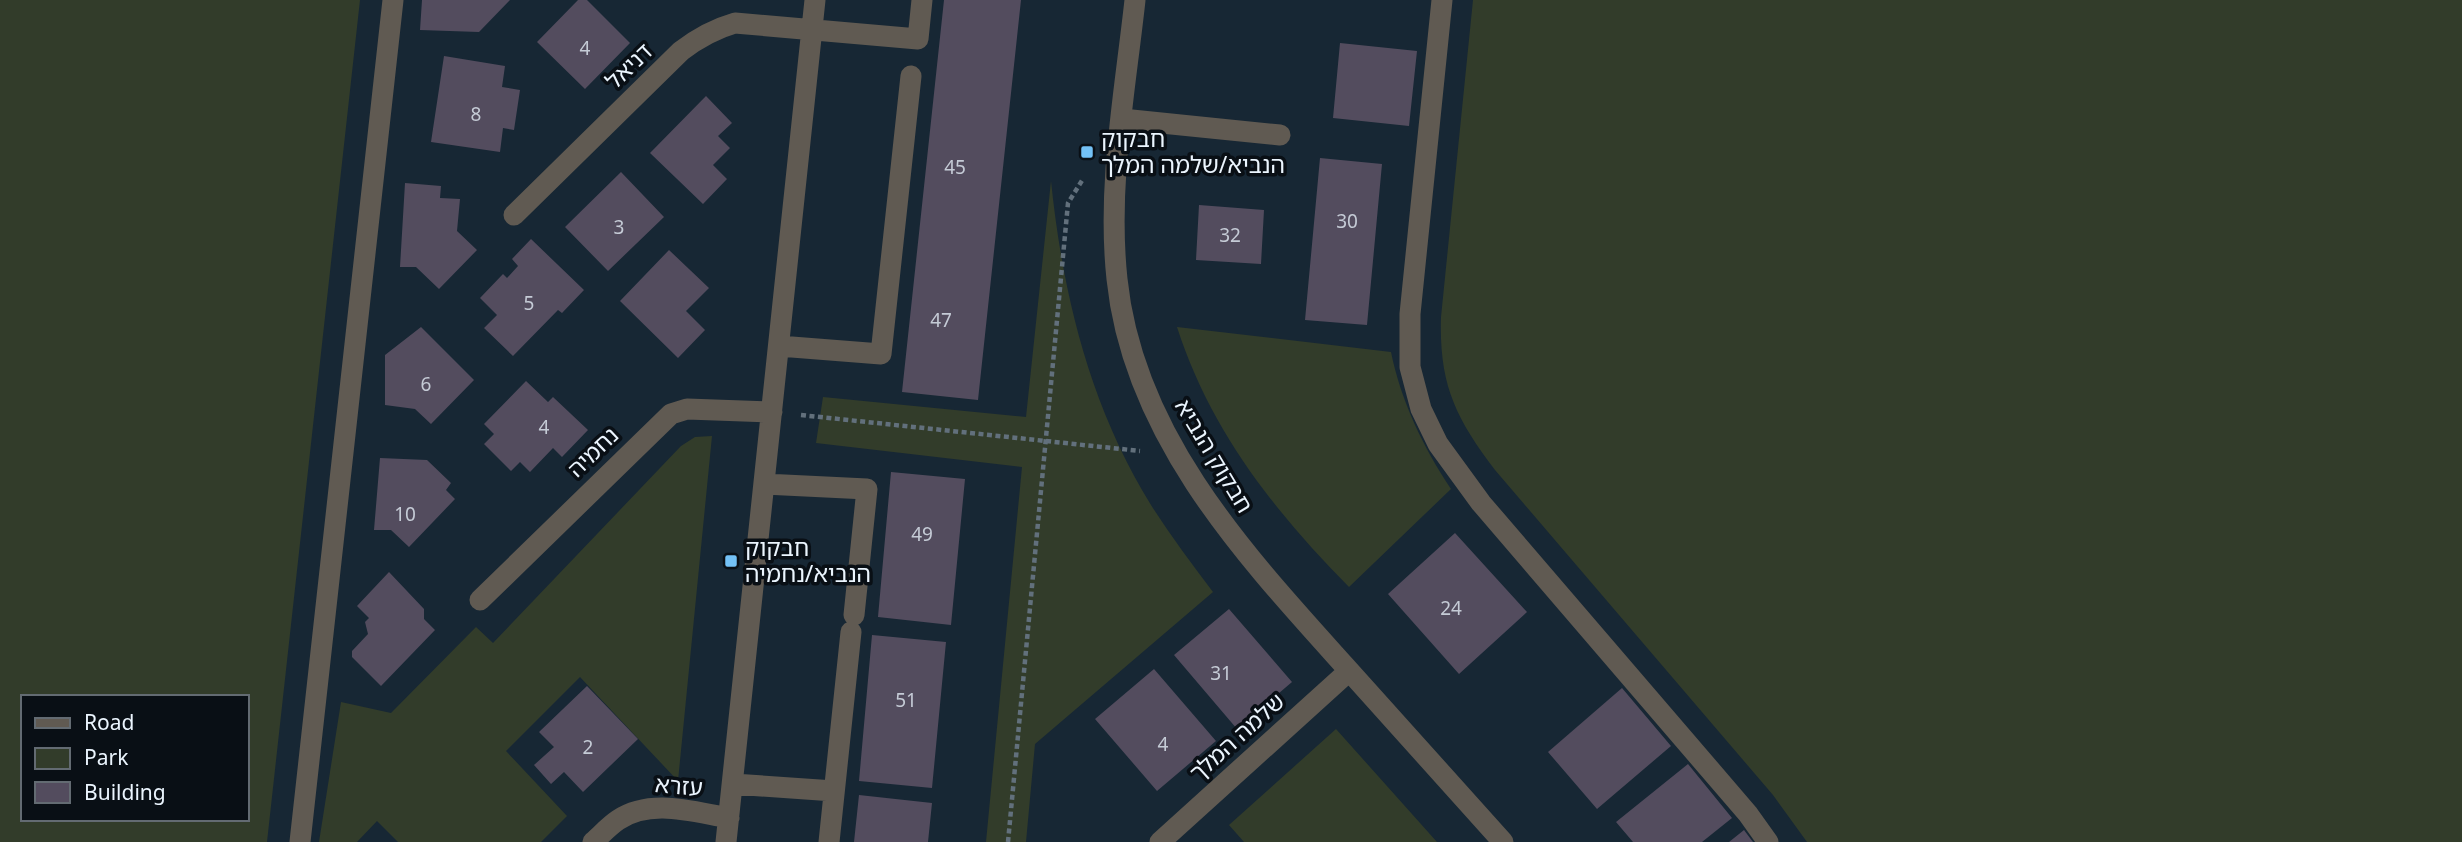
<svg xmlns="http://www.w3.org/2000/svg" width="2462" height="842" font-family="'Noto Sans','Noto Sans Hebrew',sans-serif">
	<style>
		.green { fill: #323c2a; fill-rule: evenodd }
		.building { fill: #534c5e }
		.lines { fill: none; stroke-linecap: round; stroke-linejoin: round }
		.path { stroke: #62707c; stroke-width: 4.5; stroke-dasharray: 5 3.5; stroke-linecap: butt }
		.minor { stroke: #605a52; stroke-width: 21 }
		.poi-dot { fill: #73c1f5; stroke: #090f15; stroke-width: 2.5 }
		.labels { text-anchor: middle; stroke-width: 7; stroke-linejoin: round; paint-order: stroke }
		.number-label { font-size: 19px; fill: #c5cbd6 }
		.street-label { font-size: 23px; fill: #ebf5fe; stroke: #090f15 }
		.poi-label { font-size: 23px; fill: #ebf5fe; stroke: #090f15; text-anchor: start }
	</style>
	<rect width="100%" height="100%" fill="#172734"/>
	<!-- green -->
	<path class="green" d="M0,0h360l-93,842h-267zM23,697h224v122h-224z
		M1473,0h989v842h-655l-34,-47 -278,-325c-40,-53 -56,-86 -54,-153z
		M1051,181c12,115 39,225 100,324 19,30 40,58 62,87l-178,152 -9,98h-40l36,-375 -206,-24 7,-46 203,20z
		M1177,327l214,25c10,49 32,95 60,137l-102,98c-75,-76 -139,-157 -172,-260z
		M712,436l-34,345 -98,-104 -74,74 61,65 -26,26h-143l-21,-21 -20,21h-38l22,-140 50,11 85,-86 17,16 188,-197 14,-9z
		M1336,729l101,113h-193l-15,-17z"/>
	<!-- building -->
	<path class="building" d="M422,0h88l-31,32 -59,-2z
		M578,0h9l43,43 -45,46 -48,-47z
		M944,0h77l-43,400 -76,-8z
		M1340,43l77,8 -8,75 -76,-8z
		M444,56l61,10 -3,21 18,3 -6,40 -11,-2 -3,24 -69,-10z
		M706,96l26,27 -14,13 12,12 -17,17 14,14 -24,25 -53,-51z
		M1320,158l62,6 -15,161 -62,-5z
		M621,172l43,45 -56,54 -43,-44z
		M405,183l36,3 -1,12 20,1 -3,32 20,19 -38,39 -23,-22h-16z
		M1199,205l65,5 -3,54 -65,-4z
		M531,239l53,51 -22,23 -4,-3 -45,46 -29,-28 13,-13 -17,-17 23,-24 4,4 11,-12 -6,-7z
		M669,250l40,38 -23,23 19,19 -27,28 -58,-57z
		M421,327l53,53 -43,44 -16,-15 -30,-4v-50z
		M526,381l22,21 5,-5 35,33 -26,27 -9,-9 -23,24 -10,-10 -9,9 -27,-27 10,-10 -10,-10z
		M380,458l47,2 24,23 -5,7 9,9 -46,48 -18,-17h-17z
		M891,472l74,7 -14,146 -73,-8z
		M1455,533l72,79 -68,62 -71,-80z
		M389,572l35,37v10l11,11 -54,56 -29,-29v-6l16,-17 -3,-12 4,-4 -12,-12z
		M1229,609l63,73 -55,47 -63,-74z
		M872,635l74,7 -14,146 -73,-7z
		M1154,669l62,72 -59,50 -62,-72z
		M587,686l51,53 -55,53 -19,-20 -13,12 -17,-19 20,-18 -15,-15z
		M1622,688l49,58 -74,63 -49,-57z
		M1688,764l44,54 -30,24h-69l-17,-20z
		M859,795l73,8 -4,39h-74z
		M1744,830l9,12h-24z"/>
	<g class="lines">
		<!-- path -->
		<path class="path" d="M801,415l339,36
			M1008,842l60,-639 15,-24"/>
		<!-- minor -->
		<path class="minor" d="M1135,0c-10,92 -28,186 -18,279 16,156 127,275 227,386 53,59 106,118 159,177
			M1442,0l-32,314v53l11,42 17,35 43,59 267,311 20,28
			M1122,119l158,16
			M514,215l167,-164c17,-13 33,-22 54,-28l183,16 4,-39
			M779,346l102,8 30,-278
			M764,484l103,5 -13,126
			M480,600l191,-186 16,-5 85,3
			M733,784l101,7
			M300,842l93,-842
			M593,842c8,-7 16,-16 25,-22 33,-22 75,-8 111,-2
			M726,842l89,-842
			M829,842l22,-210
			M1160,842l189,-171"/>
	</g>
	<!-- markers -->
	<g class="poi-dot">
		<rect x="1080" y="145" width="14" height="14" rx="3.5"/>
		<rect x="724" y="554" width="14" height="14" rx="3.5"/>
	</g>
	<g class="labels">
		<!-- number labels -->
		<g class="number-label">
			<text x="585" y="55">4</text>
			<text x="476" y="121">8</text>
			<text x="955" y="174">45</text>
			<text x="1347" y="228">30</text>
			<text x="619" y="234">3</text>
			<text x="1230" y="242">32</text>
			<text x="529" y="310">5</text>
			<text x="941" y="327">47</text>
			<text x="426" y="391">6</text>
			<text x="544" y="434">4</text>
			<text x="405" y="521">10</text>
			<text x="922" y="541">49</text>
			<text x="1451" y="615">24</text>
			<text x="1221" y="680">31</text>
			<text x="906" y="707">51</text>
			<text x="1163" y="751">4</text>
			<text x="588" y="754">2</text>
		</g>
		<!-- street labels -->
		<g class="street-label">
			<text transform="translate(629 66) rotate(-44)" y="8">דניאל</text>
			<text transform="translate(593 452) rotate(-44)" y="8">נחמיה</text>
			<text transform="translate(1214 456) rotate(59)" y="8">חבקוק הנביא</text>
			<text transform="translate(1237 737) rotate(-42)" y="8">שלמה המלך</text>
			<text transform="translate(679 786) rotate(5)" y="8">עזרא</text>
		</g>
		<!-- poi labels -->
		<g class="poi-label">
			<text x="1101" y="147">חבקוק<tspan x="1101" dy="26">הנביא/שלמה המלך</tspan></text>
			<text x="745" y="556">חבקוק<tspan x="745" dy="26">הנביא/נחמיה</tspan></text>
		</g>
	</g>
	<!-- legend -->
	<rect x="21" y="695" width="228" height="126" fill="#090f15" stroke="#636b72" stroke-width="2"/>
	<rect x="35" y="718" width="35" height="10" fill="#605a52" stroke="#636b72" stroke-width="2"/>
	<text x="84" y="730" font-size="21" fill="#ebf5fe">Road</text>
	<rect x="35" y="748" width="35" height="21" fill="#323c2a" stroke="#636b72" stroke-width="2"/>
	<text x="84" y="765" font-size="21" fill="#ebf5fe">Park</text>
	<rect x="35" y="782" width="35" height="21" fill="#534c5e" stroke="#636b72" stroke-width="2"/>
	<text x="84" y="800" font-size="21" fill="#ebf5fe">Building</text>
</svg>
